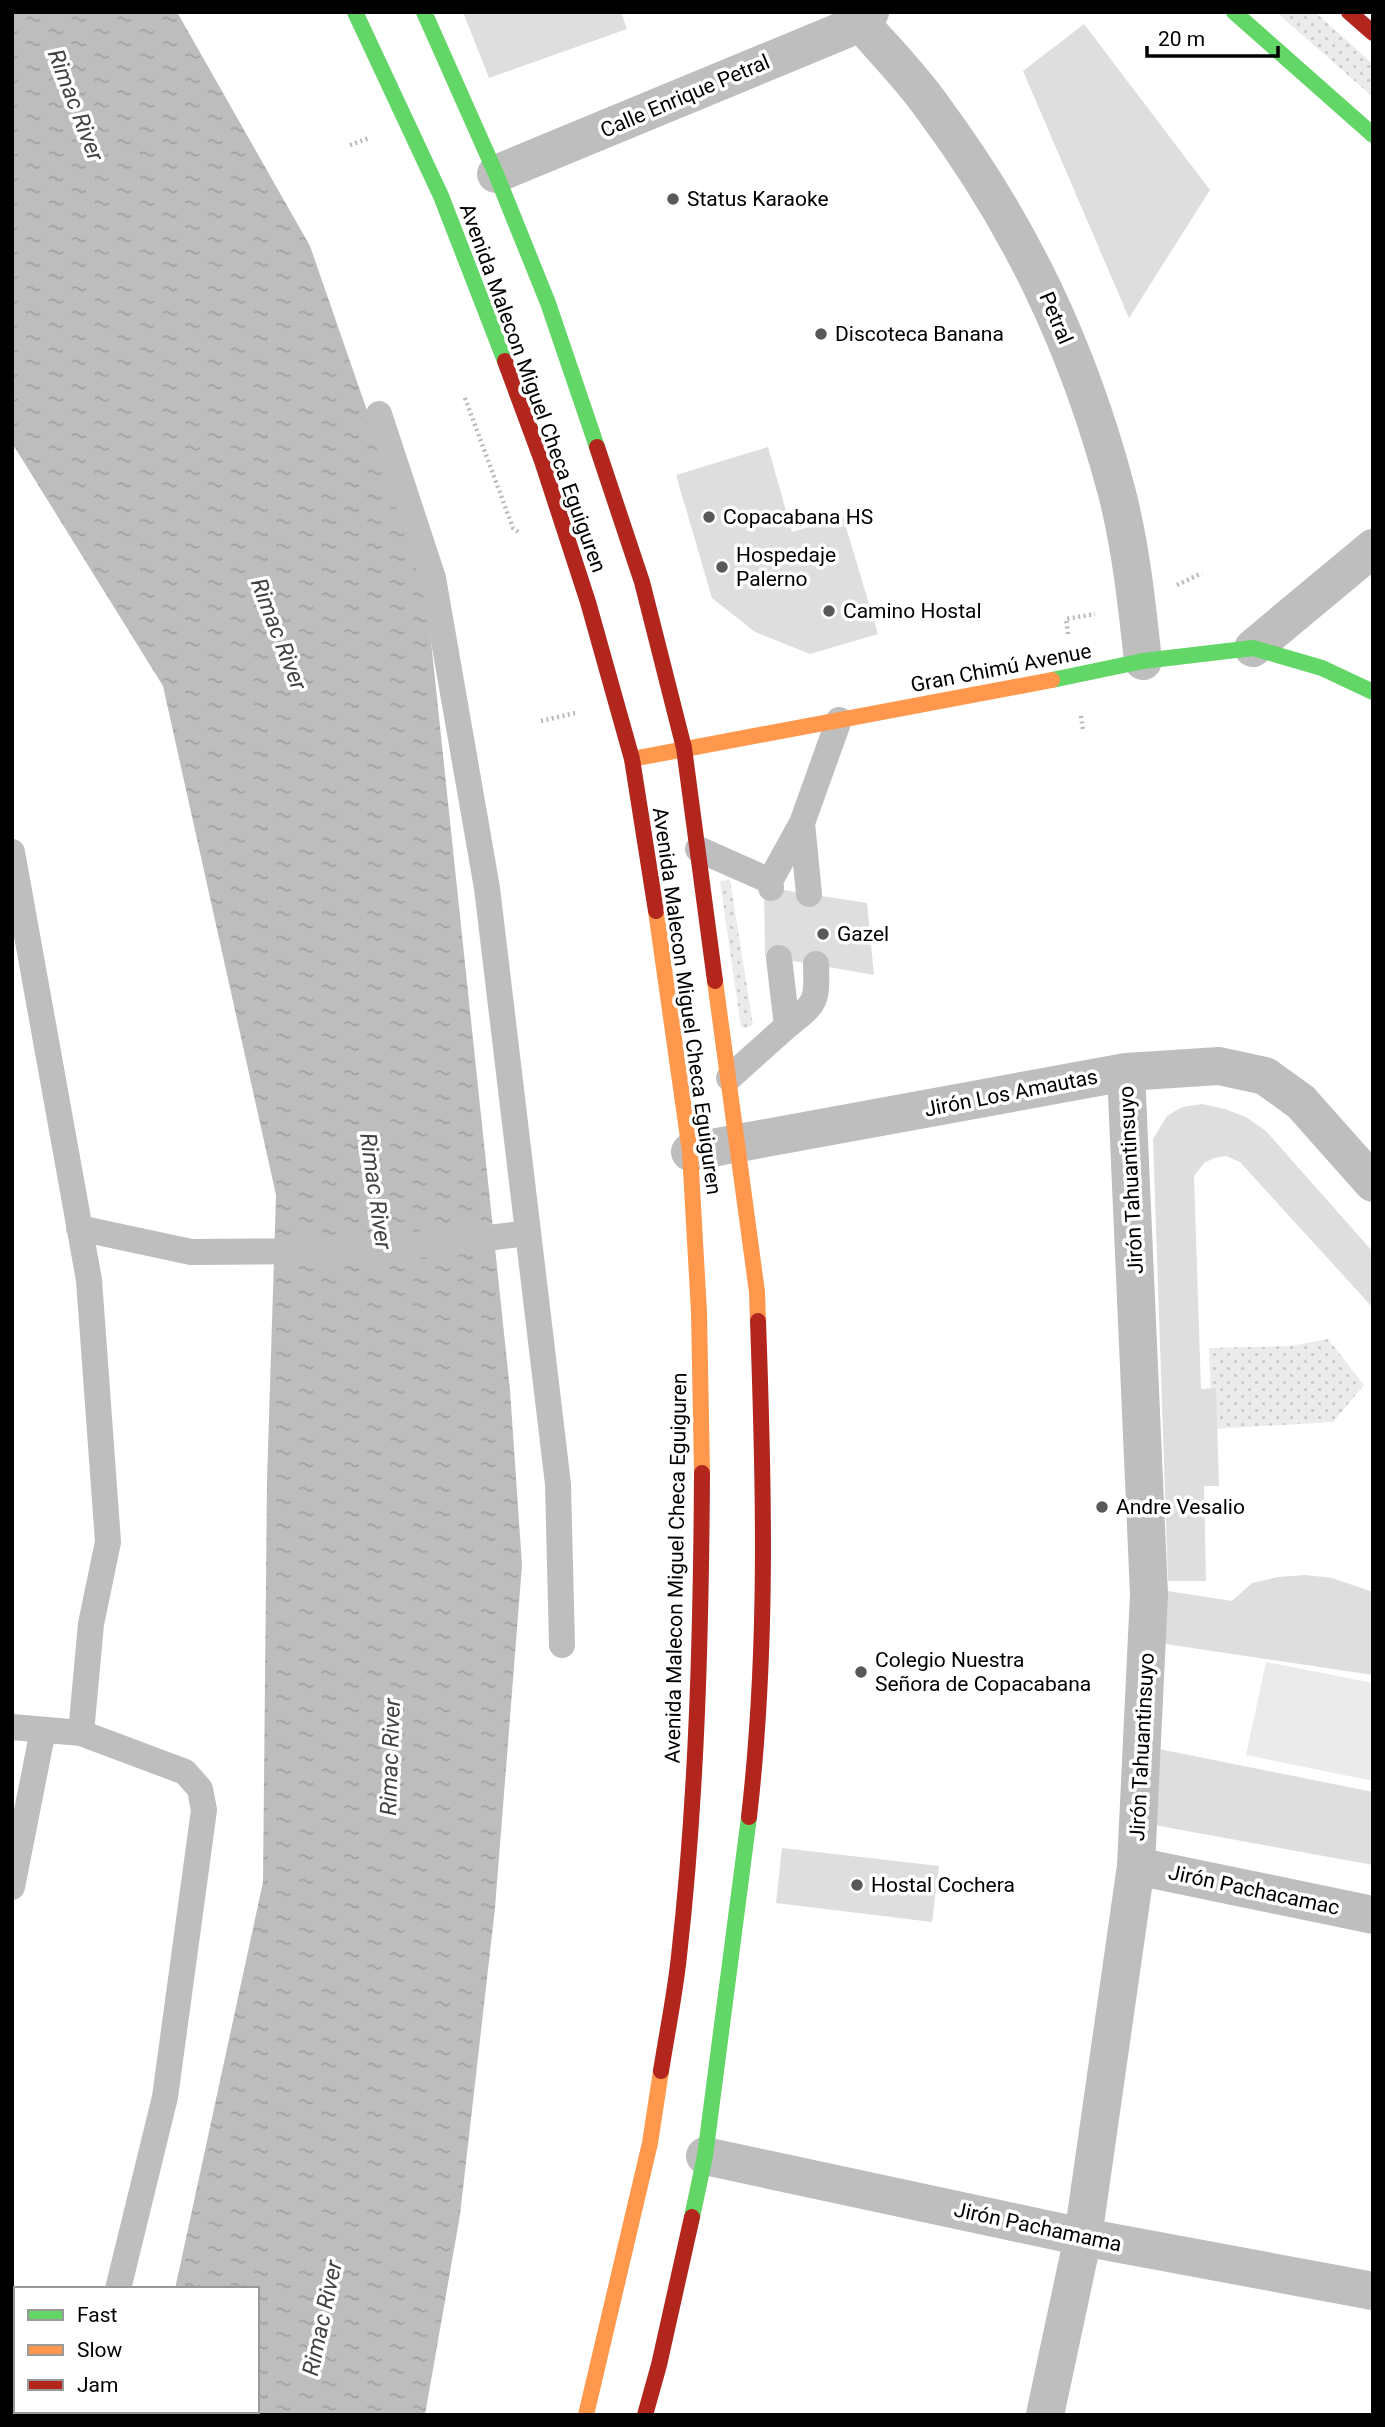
<svg xmlns="http://www.w3.org/2000/svg" width="1385" height="2427" font-family="Roboto,sans-serif">
	<style>
		.grass { fill: url(#grass-dots) }
		.garden { fill: #ebebeb }
		.water { fill: url(#water-ripples) }
		.building { fill: #dedede }
		.lines { fill: none; stroke-linecap: round; stroke-linejoin: round }
		.path { stroke: #b9b9b9; stroke-width: 4.5; stroke-dasharray: 2 3.5; stroke-linecap: butt }
		.lane { stroke: #bebebe; stroke-width: 26 }
		.street { stroke: #bebebe; stroke-width: 38 }
		.fast { stroke: #63d668; stroke-width: 16 }
		.slow { stroke: #ff974d; stroke-width: 16 }
		.jam { stroke: #b3261e; stroke-width: 16 }
		.poi-dot { fill: #595959; stroke: #fff; stroke-width: 2.5 }
		.labels { text-anchor: middle; stroke-width: 7; stroke-linejoin: round; paint-order: stroke }
		.street-label { font-size: 21px; fill: #000; stroke: #fff }
		.poi-label { font-size: 21px; fill: #000; stroke: #fff; text-anchor: start }
		.water-label { font-size: 23px; font-style: italic; fill: #424242; stroke: #fff }
	</style>
	<defs>
		<pattern id="grass-dots" width="8" height="8" patternUnits="userSpaceOnUse" patternTransform="scale(1.75)"><rect width="8" height="8" fill="#ebebeb"/><path d="M2 2h.1M6 6h.1" fill="none" stroke="#c8c8c8" stroke-width="1.8" stroke-linecap="round"/></pattern>
		<pattern id="water-ripples" width="26" height="14" patternUnits="userSpaceOnUse" patternTransform="scale(1.75)"><rect width="26" height="14" fill="#bdbdbd"/><path d="M2 4q2-2 4 0t4 0M15 11q2-2 4 0t4 0" fill="none" stroke="#a1a1a1"/></pattern>
	</defs>
	<rect width="100%" height="100%" fill="#fff"/>
	<!-- grass -->
	<path class="grass" d="M1276,12h39l58,52v33z
		M730,880l23,145 -7,3 -5,-1 -21,-146z
		M1328,1339l36,46 -31,37 -121,7 -3,-81 82,-2z"/>
	<!-- garden -->
	<path class="garden" d="M1266,1662l107,21v98l-127,-26z"/>
	<!-- water -->
	<path class="water" d="M12,12h165l133,234 114,329 86,815 12,175 -27,343 -35,307 -35,200h-278l1,-4h109v-122h-82l88,-407 4,-401 9,-286 -113,-509 -151,-243z"/>
	<!-- building -->
	<path class="building" d="M463,12h158l6,17 -138,49z
		M1084,24l126,166 -81,128 -106,-247z
		M768,447l24,85 51,-15 35,117 -68,20 -55,-22 -43,-34 -36,-123z
		M764,887l103,16 7,72 -109,-19z
		M1202,1104l23,5 21,8 20,14 107,121v56l-133,-146 -14,-6 -12,2 -10,5 -10,13 7,213 15,-1 3,98h-15l2,95h-38l-15,-442 14,-23 15,-9z
		M1306,1575l26,3 41,14v83l-214,-32 9,-52 64,10 20,-18 26,-6z
		M1159,1749l214,43v73l-219,-40z
		M782,1848l157,18 -7,56 -156,-19z"/>
	<g class="lines">
		<!-- path -->
		<path class="path" d="M350,145l19,-7
			M465,398l48,130 7,5
			M1177,585l25,-12
			M1068,634l-2,-15 29,-5
			M1081,716l2,14
			M541,721l34,-8"/>
		<!-- lane -->
		<path class="lane" d="M379,414l54,164 54,310 71,596 4,161
			M802,823l7,71
			M698,849l72,32 1,7
			M12,852l77,428 19,262 -17,82 -10,109
			M770,881l32,-58 37,-103
			M787,1026c30,-24 30,-23 29,-62
			M729,1078l58,-52 -8,-68
			M79,1228l112,24 134,-1 131,-9 72,-9
			M12,1727l69,6 104,39 15,17 4,21 -39,287 -47,192
			M12,1887l31,-157
			M75,2415l1,-4"/>
		<!-- street -->
		<path class="street" d="M861,23c24,28 51,55 72,85 89,120 146,241 184,385 14,55 20,112 26,168
			M496,174l365,-151 9,-11
			M1253,648l120,-100
			M690,1152l436,-80 93,-6 46,10 36,26 72,81
			M1136,1866l237,49
			M705,2156l378,81 290,54
			M1045,2415l38,-178 53,-371 13,-272 -23,-522"/>
		<!-- fast -->
		<path class="fast" d="M355,12l86,184 64,165
			M424,12l72,162 52,129 49,144
			M1234,12l139,123
			M1052,680l91,-19 110,-13 69,20 51,24
			M692,2217l13,-61 44,-339"/>
		<!-- slow -->
		<path class="slow" d="M632,759l420,-79
			M656,911l34,241 9,160 3,161
			M715,981l42,311 1,29
			M586,2415l64,-272 11,-72"/>
		<!-- jam -->
		<path class="jam" d="M1349,12l24,21
			M505,361l37,100 46,141 44,157 24,152
			M597,447l45,135 42,166 31,233
			M749,1817c19,-165 15,-331 9,-496
			M661,2071c6,-38 14,-77 18,-115 18,-160 22,-322 23,-483
			M645,2415l14,-50 33,-148"/>
	</g>
	<!-- markers -->
	<g class="poi-dot">
		<circle cx="673" cy="199" r="7"/>
		<circle cx="821" cy="334" r="7"/>
		<circle cx="709" cy="517" r="7"/>
		<circle cx="722" cy="567" r="7"/>
		<circle cx="829" cy="611" r="7"/>
		<circle cx="823" cy="934" r="7"/>
		<circle cx="1102" cy="1507" r="7"/>
		<circle cx="861" cy="1672" r="7"/>
		<circle cx="857" cy="1885" r="7"/>
	</g>
	<g class="labels">
		<!-- street labels -->
		<g class="street-label">
			<text transform="translate(685 96) rotate(-23)" y="7">Calle Enrique Petral</text>
			<text transform="translate(1056 318) rotate(67)" y="7">Petral</text>
			<text transform="translate(533 388) rotate(70)" y="7">Avenida Malecon Miguel Checa Eguiguren</text>
			<text transform="translate(1001 668) rotate(-11)" y="7">Gran Chimú Avenue</text>
			<text transform="translate(687 1001) rotate(82)" y="7">Avenida Malecon Miguel Checa Eguiguren</text>
			<text transform="translate(1011 1093) rotate(-11)" y="7">Jirón Los Amautas</text>
			<text transform="translate(1131 1180) rotate(-93)" y="7">Jirón Tahuantinsuyo</text>
			<text transform="translate(676 1568) rotate(-89)" y="7">Avenida Malecon Miguel Checa Eguiguren</text>
			<text transform="translate(1142 1747) rotate(-87)" y="7">Jirón Tahuantinsuyo</text>
			<text transform="translate(1254 1890) rotate(12)" y="7">Jirón Pachacamac</text>
			<text transform="translate(1038 2227) rotate(12)" y="7">Jirón Pachamama</text>
		</g>
		<!-- poi labels -->
		<g class="poi-label">
			<text x="687" y="206">Status Karaoke</text>
			<text x="835" y="341">Discoteca Banana</text>
			<text x="723" y="524">Copacabana HS</text>
			<text x="736" y="562">Hospedaje<tspan x="736" dy="24">Palerno</tspan></text>
			<text x="843" y="618">Camino Hostal</text>
			<text x="837" y="941">Gazel</text>
			<text x="1116" y="1514">Andre Vesalio</text>
			<text x="875" y="1667">Colegio Nuestra<tspan x="875" dy="24">Señora de Copacabana</tspan></text>
			<text x="871" y="1892">Hostal Cochera</text>
		</g>
		<!-- water labels -->
		<g class="water-label">
			<text transform="translate(76 105) rotate(69)" y="8">Rimac River</text>
			<text transform="translate(279 634) rotate(69)" y="8">Rimac River</text>
			<text transform="translate(376 1191) rotate(82)" y="8">Rimac River</text>
			<text transform="translate(390 1757) rotate(-88)" y="8">Rimac River</text>
			<text transform="translate(322 2318) rotate(-78)" y="8">Rimac River</text>
		</g>
	</g>
	<!-- border -->
	<rect width="1385" height="2427" fill="none" stroke="#000000" stroke-width="28"/>
	<!-- legend -->
	<rect x="14" y="2287" width="245" height="126" fill="#ffffff" stroke="#999999" stroke-width="2"/>
	<rect x="28" y="2310" width="35" height="10" fill="#63d668" stroke="#999999" stroke-width="2"/>
	<text x="77" y="2322" font-size="21" fill="#000000">Fast</text>
	<rect x="28" y="2345" width="35" height="10" fill="#ff974d" stroke="#999999" stroke-width="2"/>
	<text x="77" y="2357" font-size="21" fill="#000000">Slow</text>
	<rect x="28" y="2380" width="35" height="10" fill="#b3261e" stroke="#999999" stroke-width="2"/>
	<text x="77" y="2392" font-size="21" fill="#000000">Jam</text>
	<!-- scale -->
	<path d="M1147 46v10h131v-10" fill="none" stroke="#000000" stroke-width="3.5"/>
	<text x="1158" y="46" font-size="21" fill="#000000" stroke="#ffffff" stroke-width="5" paint-order="stroke">20 m</text>
</svg>
